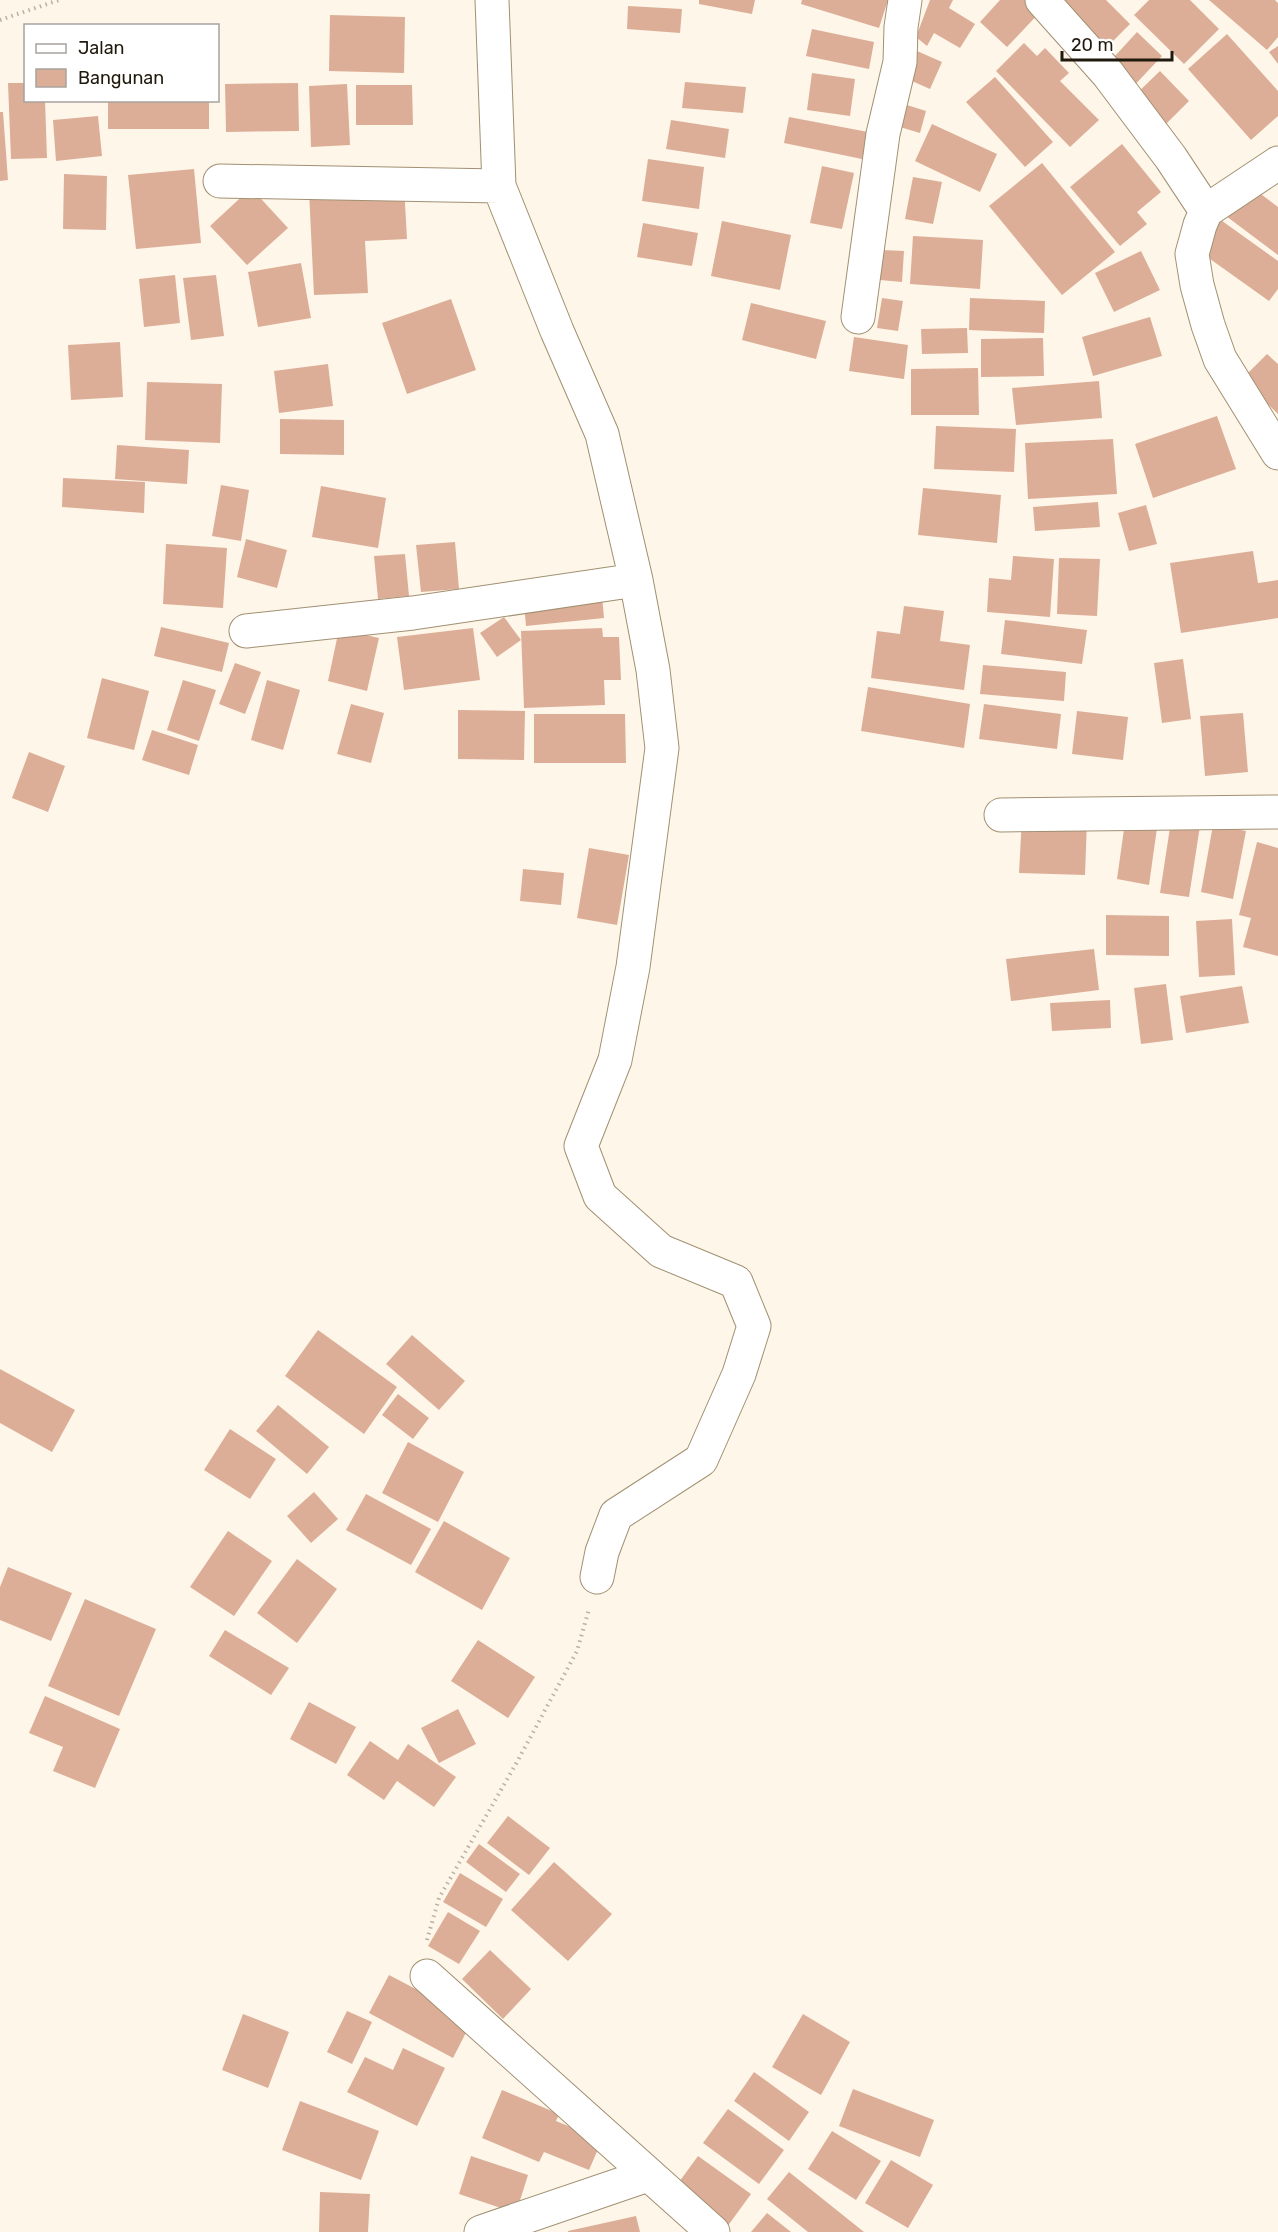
<svg xmlns="http://www.w3.org/2000/svg" width="1278" height="2232" font-family="Rubik,sans-serif">
	<style>
		.building { fill: #ddae97 }
		.lines { fill: none; stroke-linecap: round; stroke-linejoin: round }
		.minor-casing { stroke: #a19072; stroke-width: 35 }
		.path { stroke: #b8b1a4; stroke-width: 4; stroke-dasharray: 1.5 4.5; stroke-linecap: butt }
		.minor { stroke: #fff; stroke-width: 33 }
	</style>
	<rect width="100%" height="100%" fill="#fef6e9"/>
	<!-- building -->
	<path class="building" d="M699,0h56l-3,14 -53,-10z
		M802,0h86l-9,28 -78,-24z
		M930,0h23l-4,8 26,16 -15,24 -26,-15 -7,13 -11,-9z
		M1000,0h33l10,9 -36,38 -27,-25z
		M1051,0h55l24,24 -27,27z
		M1149,0h41l29,29 -35,35 -50,-49z
		M1209,0h66l3,3v34l-11,13z
		M628,6l54,3 -2,24 -53,-4z
		M330,15l75,2 -1,56 -75,-2z
		M812,29l62,13 -5,27 -63,-13z
		M1137,32l25,24 -33,35 -25,-23z
		M1227,34l51,57v25l-27,24 -63,-71z
		M1024,43l13,13 8,-8 24,25 -9,8 39,39 -29,27 -74,-76z
		M1278,46v18l-9,-12z
		M917,51l25,11 -12,27 -25,-11z
		M1160,71l29,30 -27,27 -30,-30z
		M812,73l43,6 -5,37 -43,-6z
		M995,77l58,65 -28,25 -59,-65z
		M685,82l61,5 -3,26 -61,-5z
		M8,83h18v17h19l2,58 -36,1z
		M298,83l1,48 -73,1 -1,-48z
		M347,84l3,61 -39,2 -2,-61z
		M356,85h56l1,40h-57z
		M108,100h101v29h-101z
		M907,105l19,6 -6,22 -20,-6z
		M0,112h3l5,68 -8,1z
		M98,116l4,40 -46,5 -3,-41z
		M789,117l79,15 -6,27 -78,-16z
		M671,120l58,9 -4,29 -59,-9z
		M932,124l65,30 -17,38 -65,-31z
		M1122,144l39,48 -24,20 10,12 -27,22 -50,-59z
		M648,159l56,8 -5,42 -57,-8z
		M1042,163l73,89 -53,43 -73,-89z
		M822,166l32,7 -12,56 -32,-6z
		M194,169l7,74 -65,6 -8,-74z
		M64,174l43,2 -1,54 -43,-1z
		M913,177l29,5 -9,42 -28,-5z
		M1249,185l29,22v48l-52,-39z
		M404,186l3,53 -42,2 3,52 -54,2 -5,-104z
		M251,188l37,40 -41,37 -37,-39z
		M1218,218l60,43v28l-9,12 -73,-52z
		M722,221l69,14 -11,55 -69,-14z
		M643,223l55,10 -6,33 -55,-9z
		M913,236l70,4 -3,49 -70,-5z
		M882,250l22,1 -2,31 -22,-2z
		M1141,251l19,39 -46,22 -19,-39z
		M301,263l10,55 -53,9 -10,-55z
		M175,275l5,48 -36,4 -5,-48z
		M216,275l8,61 -33,4 -8,-62z
		M882,298l21,3 -5,30 -21,-3z
		M970,298l75,3 -1,32 -75,-3z
		M451,299l25,71 -69,24 -25,-71z
		M751,303l75,18 -10,38 -74,-19z
		M1150,317l12,39 -69,20 -11,-39z
		M967,328l1,25 -46,1 -1,-25z
		M854,337l54,8 -4,34 -55,-8z
		M1043,338l1,38 -63,1v-38z
		M120,342l3,55 -52,3 -3,-55z
		M1267,354l11,10v50l-36,-35z
		M328,364l5,42 -54,7 -5,-42z
		M978,368l1,47h-68v-46z
		M1099,381l3,37 -86,7 -4,-37z
		M147,382l75,2 -2,59 -75,-3z
		M1217,416l19,53 -83,29 -18,-54z
		M280,419l64,1v35l-64,-1z
		M936,426l80,3 -2,43 -80,-3z
		M1113,439l4,55 -89,5 -3,-56z
		M117,445l72,5 -2,34 -72,-5z
		M63,478l82,4 -1,31 -82,-6z
		M221,485l28,5 -8,51 -29,-5z
		M321,486l65,12 -8,50 -66,-11z
		M923,488l78,7 -4,48 -79,-8z
		M1098,502l2,25 -65,4 -2,-24z
		M1146,505l11,39 -28,7 -11,-38z
		M246,539l41,11 -10,38 -40,-11z
		M455,542l4,47 -38,3 -5,-47z
		M166,544l61,4 -4,60 -60,-4z
		M1253,551l5,32 20,-3v38l-97,15 -11,-70z
		M405,554l4,42 -31,3 -4,-43z
		M1013,556l41,3 -4,58 -63,-5 2,-34 22,2z
		M1059,558l41,1 -3,57 -40,-2z
		M602,596l2,22 -78,8 -2,-22z
		M904,606l40,5 -4,30 30,4 -6,45 -93,-12 6,-47 23,3z
		M504,617l17,23 -24,17 -17,-24z
		M1005,620l82,10 -5,34 -81,-10z
		M161,627l68,16 -7,29 -68,-16z
		M473,628l7,52 -76,10 -7,-53z
		M602,628l1,9h16l2,43h-17l1,25 -81,3 -3,-77z
		M339,629l40,9 -12,53 -39,-10z
		M1183,659l8,60 -29,4 -8,-60z
		M235,663l26,9 -16,42 -26,-10z
		M983,665l83,7 -2,29 -84,-7z
		M102,678l47,13 -15,59 -47,-12z
		M183,680l33,10 -17,51 -32,-11z
		M267,680l33,10 -17,60 -32,-10z
		M868,687l102,17 -6,44 -103,-17z
		M351,704l33,9 -13,50 -34,-9z
		M984,704l77,10 -4,35 -78,-10z
		M458,710l67,1 -1,49 -66,-1z
		M1077,711l51,6 -5,43 -51,-6z
		M1243,713l5,59 -43,4 -5,-60z
		M534,714h91l1,49h-92z
		M152,730l46,15 -9,30 -47,-15z
		M29,752l36,14 -17,46 -36,-14z
		M1022,817l65,3 -2,55 -66,-2z
		M1171,821l29,5 -11,71 -29,-4z
		M1125,822l32,6 -8,57 -32,-6z
		M1213,825l33,6 -13,68 -32,-7z
		M1257,842l21,6v108l-35,-9 8,-29 -12,-3z
		M589,848l40,7 -12,70 -40,-7z
		M523,869l41,4 -3,32 -41,-4z
		M1106,915l63,1v40l-63,-1z
		M1232,919l3,56 -36,2 -3,-56z
		M1094,949l5,41 -88,11 -5,-42z
		M1166,984l7,56 -32,4 -7,-56z
		M1242,986l7,37 -63,10 -6,-37z
		M1110,1000l1,28 -59,3 -2,-28z
		M318,1330l79,57 -33,47 -79,-58z
		M412,1335l53,46 -26,29 -53,-46z
		M0,1369l75,41 -23,42 -52,-29z
		M398,1394l31,24 -16,21 -31,-24z
		M278,1405l51,42 -22,27 -51,-43z
		M230,1429l46,30 -26,40 -46,-29z
		M408,1442l56,30 -26,50 -56,-29z
		M314,1492l24,27 -27,24 -24,-27z
		M366,1494l65,35 -20,36 -65,-35z
		M444,1521l66,37 -28,52 -67,-38z
		M228,1531l44,30 -38,55 -44,-29z
		M297,1559l40,30 -40,54 -40,-30z
		M8,1567l64,26 -21,48 -51,-21v-33z
		M85,1599l71,30 -37,87 -71,-30z
		M225,1630l64,38 -18,27 -62,-39z
		M478,1640l57,37 -27,41 -57,-37z
		M45,1696l75,33 -25,59 -42,-17 10,-24 -34,-14z
		M309,1702l47,25 -20,37 -46,-25z
		M458,1709l18,35 -37,19 -18,-35z
		M370,1741l28,19 10,-16 48,33 -22,30 -37,-26 -13,19 -37,-25z
		M508,1816l42,32 -21,27 -42,-32z
		M479,1844l41,30 -14,18 -40,-30z
		M554,1862l58,52 -44,47 -57,-51z
		M460,1873l43,26 -17,28 -43,-25z
		M448,1912l32,19 -21,33 -31,-18z
		M490,1950l41,39 -28,30 -41,-40z
		M389,1975l84,44 -20,39 -84,-45z
		M347,2011l25,11 -20,42 -25,-12z
		M243,2014l46,18 -21,56 -46,-18z
		M803,2014l47,28 -29,53 -49,-28z
		M403,2048l42,20 -28,58 -70,-34 18,-35 28,13z
		M754,2072l55,40 -20,29 -55,-40z
		M853,2089l81,31 -14,37 -81,-31z
		M502,2090l57,24 -3,7 46,19 -13,30 -45,-18 -5,10 -57,-24z
		M300,2101l79,30 -18,49 -79,-30z
		M728,2109l56,41 -25,34 -56,-41z
		M832,2131l49,30 -25,39 -48,-31z
		M471,2156l57,19 -12,38 -57,-19z
		M698,2156l53,38 -24,33 -53,-38z
		M891,2160l42,25 -25,43 -43,-25z
		M789,2172l75,60h-56l-41,-33z
		M320,2192l50,2 -2,38h-49z
		M767,2213l24,19h-40z
		M636,2216l4,16h-72v-1z"/>
	<g class="lines">
		<!-- minor casing -->
		<g class="minor-casing">
			<path id="minor" d="M492,0l7,186 58,145 45,103 34,146 17,90 9,78 -29,219 -18,93 -34,86 19,50 61,55 75,31 18,44 -15,48 -38,86 -85,55 -14,37 -5,25
				M1042,0l66,74 63,84 35,53
				M1278,163l-72,48 -6,14 -8,29 5,31 11,40 12,34 58,94
				M220,181l279,5
				M858,317l25,-183 17,-72 1,-35 4,-27
				M246,631l167,-18 223,-33
				M1001,815l277,-3
				M427,1976l286,256
				M481,2232l167,-57"/>
		</g>
		<!-- path -->
		<path class="path" d="M0,20l59,-20
			M427,1940l12,-42 78,-136 60,-111 12,-42"/>
		<!-- minor -->
		<use href="#minor" class="minor"/>
	</g>
	<!-- legend -->
	<rect x="24" y="24" width="195" height="78" fill="#ffffff" stroke="#a6a39e" stroke-width="1.5"/>
	<rect x="36" y="44" width="30" height="9" fill="#ffffff" stroke="#a6a39e" stroke-width="1.5"/>
	<text x="78" y="54" font-size="18" fill="#20190d">Jalan</text>
	<rect x="36" y="69" width="30" height="18" fill="#ddae97" stroke="#a6a39e" stroke-width="1.5"/>
	<text x="78" y="84" font-size="18" fill="#20190d">Bangunan</text>
	<!-- scale -->
	<path d="M1062 51v9h110v-9" fill="none" stroke="#20190d" stroke-width="3"/>
	<text x="1071" y="51" font-size="18" fill="#20190d" stroke="#ffffff" stroke-width="4.5" paint-order="stroke">20 m</text>
</svg>
